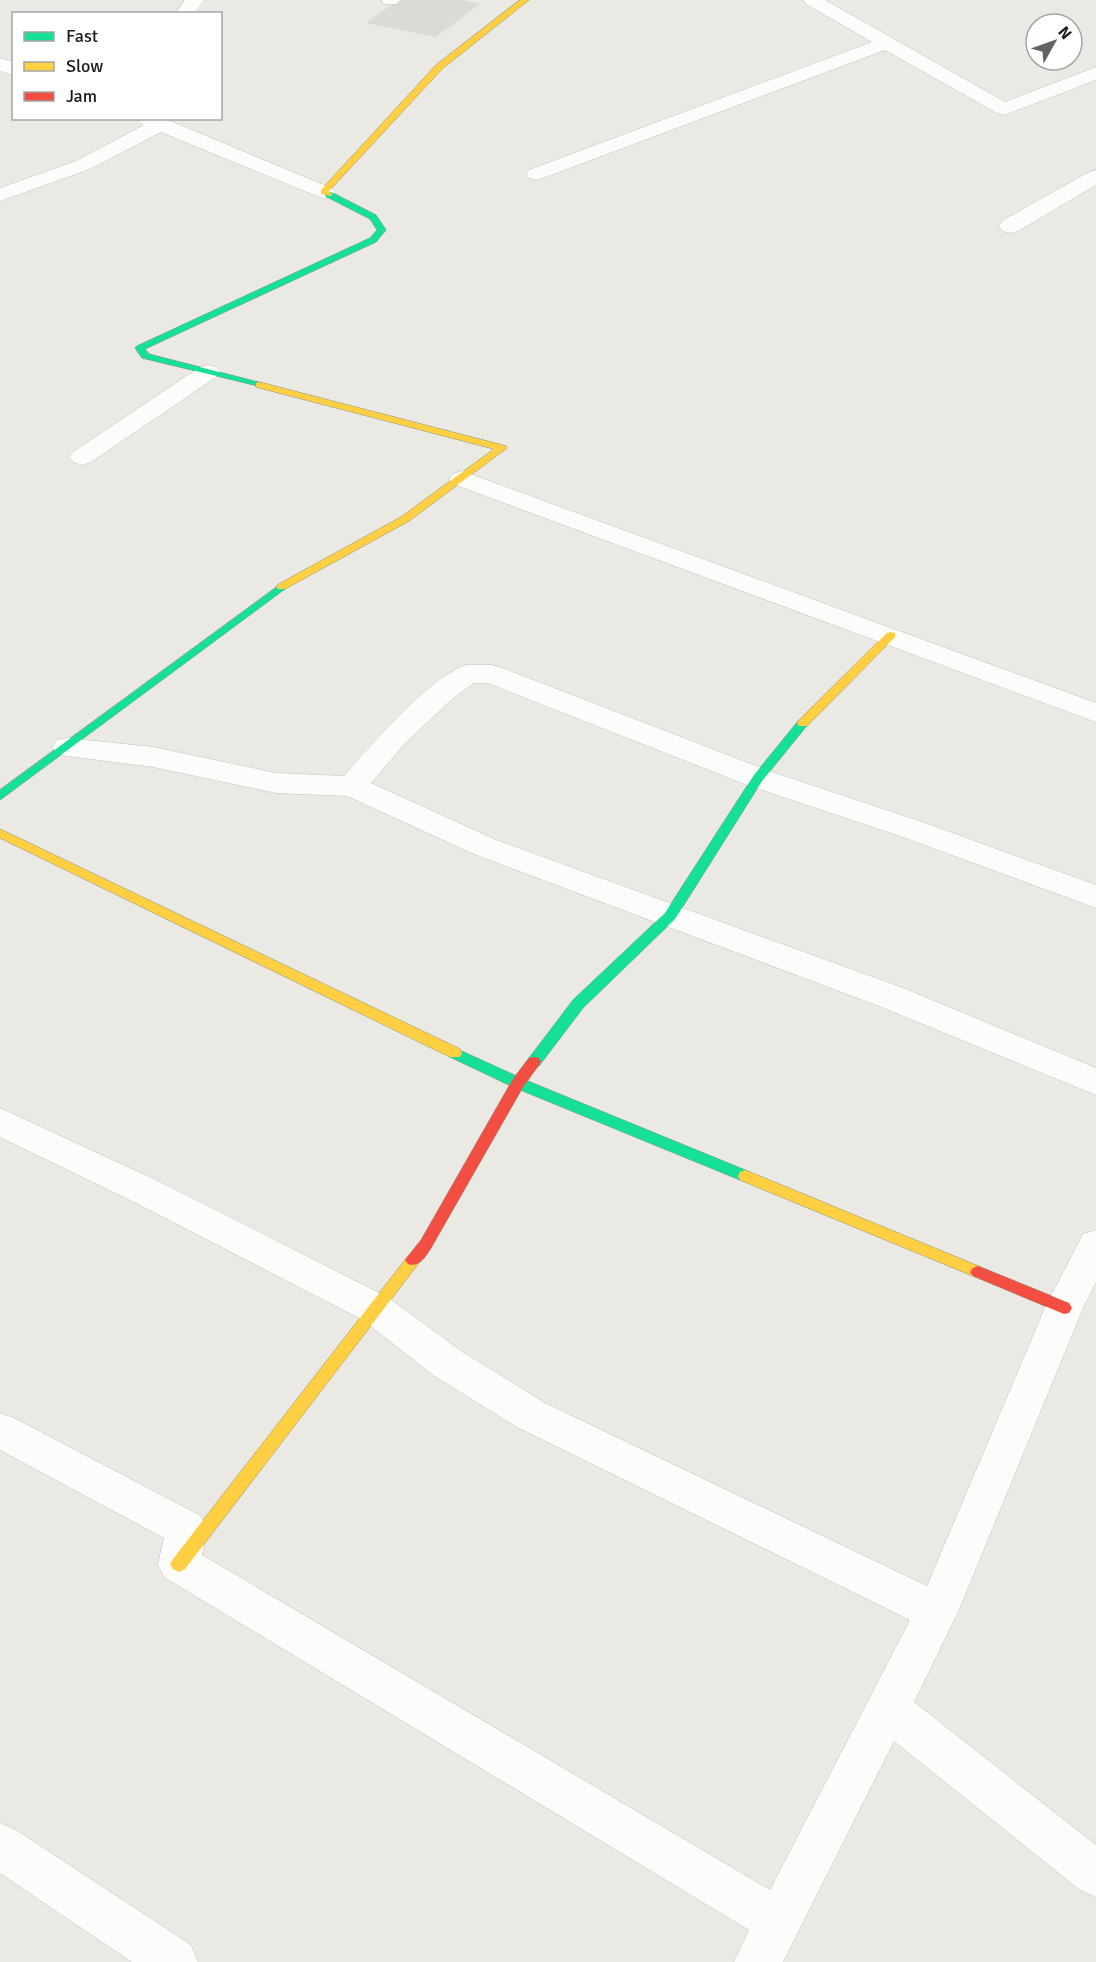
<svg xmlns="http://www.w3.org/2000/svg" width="1096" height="1962" font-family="Signika,sans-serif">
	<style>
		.parking { fill: #dadad7 }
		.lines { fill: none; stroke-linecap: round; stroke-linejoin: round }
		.street-casing { stroke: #c2c2c0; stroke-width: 1 }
		.fast-casing { stroke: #8c927e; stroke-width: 1 }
		.slow-casing { stroke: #8c927e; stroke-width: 1 }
		.jam-casing { stroke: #8c927e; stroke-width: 1 }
		.street { fill: #fcfcfb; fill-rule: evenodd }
		.fast { fill: #16e098; fill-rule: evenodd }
		.slow { fill: #ffcf43; fill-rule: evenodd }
		.jam { fill: #f24e42; fill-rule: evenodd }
	</style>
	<rect width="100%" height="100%" fill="#eae9e4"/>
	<!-- parking -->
	<path class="parking" d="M398,0h64l18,4 -44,33 -70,-14z"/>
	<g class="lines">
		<!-- street casing -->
		<g class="street-casing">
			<path id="street" d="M185,0h19l-10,14h-19z
				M381,0h19l-3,4h-13z
				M803,0h22l180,102 91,-35v13l-92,35 -7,-2 -112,-63 -342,128 -7,2 -7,-2 -3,-4 3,-4 343,-128 -66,-38z
				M0,58l14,4v13l-14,-4z
				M135,118l33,2 163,68 4,4 -4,4 -7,2 -7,-2 -156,-64 -71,37 -90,32v-13l76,-27 68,-36z
				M1096,170v15l-78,46 -8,2 -8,-2 -3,-5 3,-5 87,-49z
				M208,365l8,2 4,5 -4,5 -125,85 -9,3 -9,-3 -4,-5 4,-5 127,-85z
				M462,471l634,232v19l-643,-238 -4,-5 4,-5z
				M467,665h25l10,3 267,103 156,52 171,62v23l-193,-71 -156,-52 -259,-102h-14l-22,16 -47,44 -34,40 125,57 407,148 193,80v27l-217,-89 -405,-152 -127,-58 -71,-3 -123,-26 -86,-11 -10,-2 -5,-7 5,-7 10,-2 86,9 123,26 68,3c26,-29 87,-101 123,-111z
				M0,1108l162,75 227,115 72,53 84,52 382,183 118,-278 38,-74 13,-4v52l-13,26 -125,304 -44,90 182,143v52l-16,-7 -186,-149 -111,221h-49l15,-32 -585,-353 -6,-13 6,-26 -164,-88v-37l14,5 187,98 6,13 -5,26 568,335 140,-270 -393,-193 -84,-52 -70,-55 -227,-117 -136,-66z
				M0,1823l16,7 175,115 7,17h-66l-132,-89z"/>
		</g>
		<!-- fast casing -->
		<g class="fast-casing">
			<path id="fast" d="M325,192h6l45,23 10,15 -10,12 -231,107 4,5 113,29v4l-120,-29 -7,-10 2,-2 233,-108 7,-8 -7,-11 -45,-23z
				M281,584l4,1v4l-285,211v-10z
				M803,719l6,4 -47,58 -87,138 -92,89 -44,58h-10l-2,-4 2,-4 44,-58 92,-87 89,-138 45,-55z
				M455,1048l68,31 227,93 2,4 -2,4h-10l-227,-93 -63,-30 -2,-4 2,-4z"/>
		</g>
		<!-- slow casing -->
		<g class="slow-casing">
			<path id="slow" d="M520,0h9l-87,69 -113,122 3,3 -1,2 -10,-2v-4l115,-125z
				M259,382l247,64 1,2 -98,73 -124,68h-8v-4l124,-68 93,-68 -238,-62v-4z
				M891,632l4,1v4l-88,89h-8l-2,-3 2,-3 88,-87z
				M0,829l460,220 2,4 -2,4h-10l-450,-219z
				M745,1170l238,98 3,4 -3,4 -5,2 -5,-2 -233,-96 -2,-4 2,-4z
				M413,1254l5,2 3,4 -3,4 -233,305 -6,3 -6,-3 -3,-5 3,-5 235,-303z"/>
		</g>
		<!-- jam casing -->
		<g class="jam-casing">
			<path id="jam" d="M534,1057l5,1 2,4 -18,25 -92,161c-6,9 -12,20 -23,16l-3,-4 16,-20 92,-161 16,-21z
				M978,1266l91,37 3,5 -3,5 -5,1 -91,-38 -3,-4 3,-4z"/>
		</g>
		<!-- street -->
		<use href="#street" class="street"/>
		<!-- fast -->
		<use href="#fast" class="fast"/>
		<!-- slow -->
		<use href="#slow" class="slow"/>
		<!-- jam -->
		<use href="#jam" class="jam"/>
	</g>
	<!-- legend -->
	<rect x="12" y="12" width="210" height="108" fill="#ffffff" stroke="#a4a4a4" stroke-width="1.5"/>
	<rect x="24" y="32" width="30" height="9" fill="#16e098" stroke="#a4a4a4" stroke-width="1.5"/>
	<text x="66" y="42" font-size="18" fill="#1b1b1b">Fast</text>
	<rect x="24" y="62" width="30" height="9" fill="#ffcf43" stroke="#a4a4a4" stroke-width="1.5"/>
	<text x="66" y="72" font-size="18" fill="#1b1b1b">Slow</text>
	<rect x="24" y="92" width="30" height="9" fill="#f24e42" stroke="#a4a4a4" stroke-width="1.5"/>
	<text x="66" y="102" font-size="18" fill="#1b1b1b">Jam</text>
	<!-- north arrow -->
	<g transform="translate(1054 42) rotate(50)"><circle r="28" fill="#ffffff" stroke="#a4a4a4" stroke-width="1.5"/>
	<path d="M0-4.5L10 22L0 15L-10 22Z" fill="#636361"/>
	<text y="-9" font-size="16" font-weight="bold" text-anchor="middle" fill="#1b1b1b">N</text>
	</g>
</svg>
